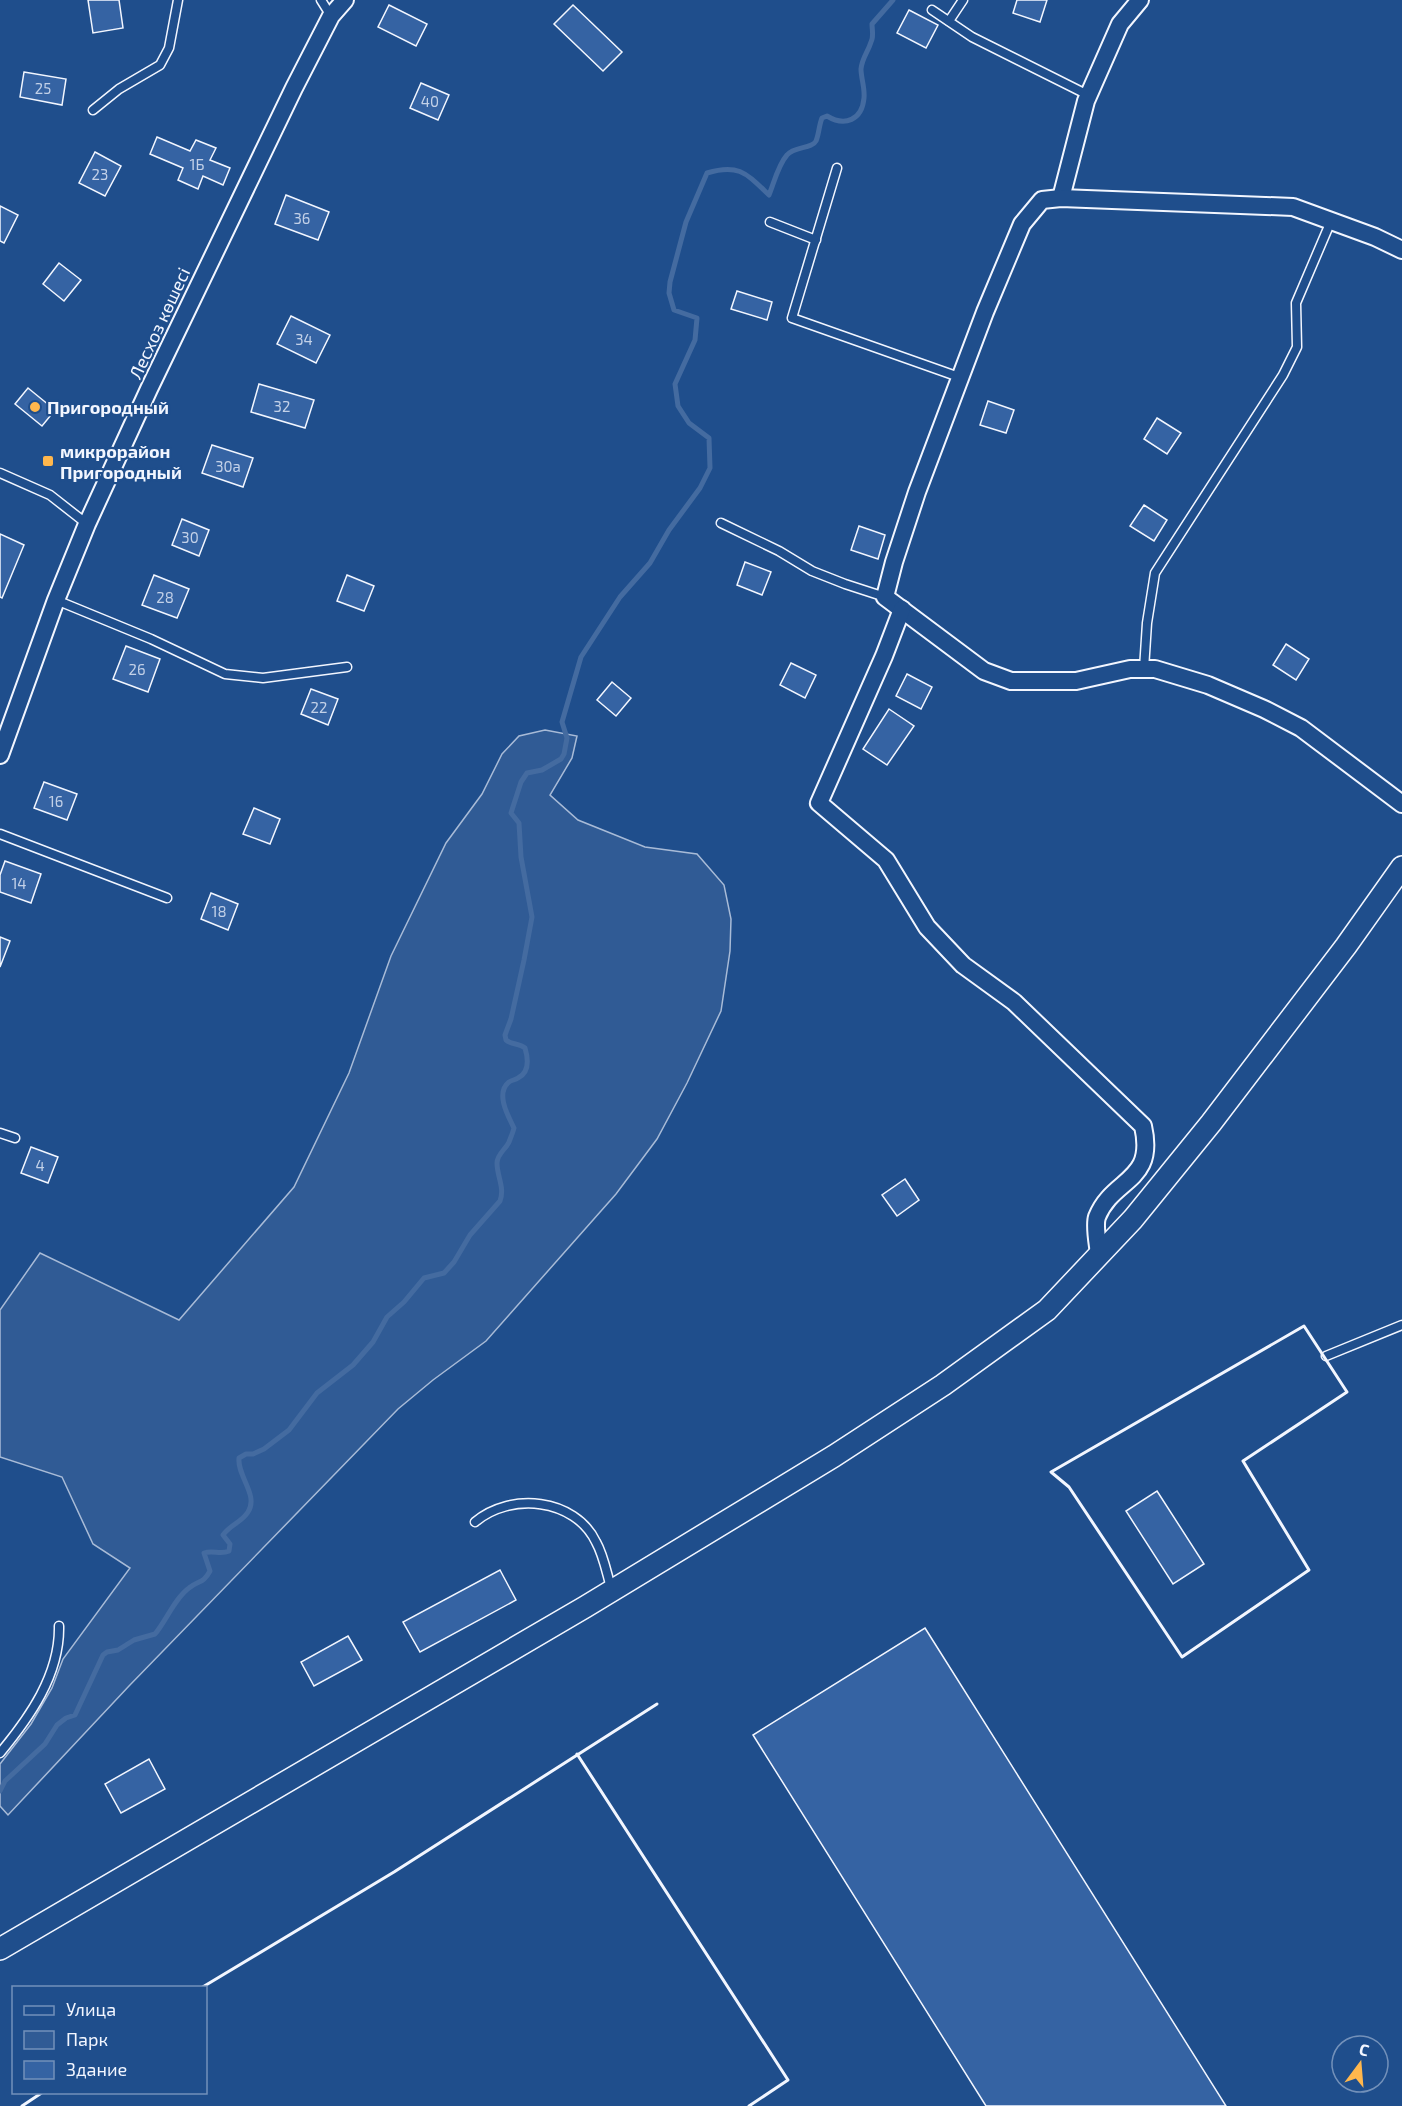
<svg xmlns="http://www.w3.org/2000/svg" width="1402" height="2106" font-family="'Exo 2',sans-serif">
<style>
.green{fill:#305b95;stroke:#a8bbd7;stroke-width:1.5}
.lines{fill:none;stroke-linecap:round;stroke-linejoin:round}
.stream{stroke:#446ba0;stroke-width:5}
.building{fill:#3563a3;stroke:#f2f6ff;stroke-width:1.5}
.service-casing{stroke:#f2f6ff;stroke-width:11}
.minor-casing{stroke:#f2f6ff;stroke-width:20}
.tertiary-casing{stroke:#f2f6ff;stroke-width:24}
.service{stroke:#1f4e8c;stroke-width:8}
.minor{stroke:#1f4e8c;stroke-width:16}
.tertiary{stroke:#1f4e8c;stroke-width:21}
.wall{stroke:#f2f6ff;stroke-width:3}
.poi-dot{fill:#ffb74d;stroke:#1f4e8c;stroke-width:2}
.labels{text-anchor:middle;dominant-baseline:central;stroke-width:4.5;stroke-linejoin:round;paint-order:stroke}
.number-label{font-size:15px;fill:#c3d1e8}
.street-label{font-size:18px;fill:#f2f6ff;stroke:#1f4e8c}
.poi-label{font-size:18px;font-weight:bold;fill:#f2f6ff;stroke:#1f4e8c;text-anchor:start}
</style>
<rect width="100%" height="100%" fill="#1f4e8c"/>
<polygon class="green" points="545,730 577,736 572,758 550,795 578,820 645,847 697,854 724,885 731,919 730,951 721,1011 687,1083 657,1139 616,1194 486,1341 433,1380 398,1409 129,1686 8,1815 0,1806 0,1764 31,1724 52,1688 63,1659 130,1568 93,1544 62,1477 0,1457 0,1310 40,1253 179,1320 294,1187 349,1073 391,956 446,843 482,794 502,754 519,736"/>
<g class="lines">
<path class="stream" d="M0,1791l5,-10 40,-37 12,-19 9,-7 9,-3 28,-60 4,-3 11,-2 16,-10 21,-6c11,-13 20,-36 34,-46 10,-8 14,-4 21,-17l-6,-18c9,-3 17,2 25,-2l1,-7 -7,-9c7,-10 19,-13 25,-23 11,-17 -11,-36 -9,-54l7,-4h7l11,-5 25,-19 28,-37 36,-28 20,-23 14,-25 17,-15 20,-24 20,-5 10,-11 16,-27 30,-34c5,-14 -3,-24 -3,-38 0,-9 9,-14 12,-21 2,-5 4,-10 5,-14 -6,-12 -19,-35 -5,-46 3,-2 6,-2 9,-4 12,-6 10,-20 7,-30 -6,-5 -13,-3 -19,-8l-1,-5 6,-16 13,-59 8,-43 -11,-60 -2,-34 -8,-10 10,-31 6,-9 15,-3 19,-11 3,-5 3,-16 -5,-16 19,-65 39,-60 30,-34 19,-33 31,-42 10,-20 -1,-30 -20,-15 -11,-17 -3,-22 20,-44 2,-22 -23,-8 -5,-17 1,-11 16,-60 21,-49c32,-10 40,1 62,22 5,-12 9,-30 18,-40 7,-9 25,-6 29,-14 3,-7 3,-16 6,-23l5,-2c18,11 35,4 37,-18 1,-10 -3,-20 -3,-29 1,-11 7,-17 10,-27 3,-5 1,-12 1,-18l21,-24"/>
</g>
<g class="building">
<polygon points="88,0 119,0 123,28 93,33"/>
<polygon points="1017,0 1047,0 1040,22 1013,13"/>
<polygon points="389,5 427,24 416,46 378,27"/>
<polygon points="573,5 622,52 603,71 554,24"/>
<polygon points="909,10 938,25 926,48 897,33"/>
<polygon points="24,72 66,79 62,105 20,97"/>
<polygon points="421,83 449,95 438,120 410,108"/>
<polygon points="157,137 190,151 196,140 216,148 210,160 230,168 223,185 203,176 198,189 178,180 183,168 150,154"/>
<polygon points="95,152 121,166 105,196 79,183"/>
<polygon points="286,195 329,212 318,240 275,224"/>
<polygon points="0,206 18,215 4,243 0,241"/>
<polygon points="59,263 81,280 64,301 43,284"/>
<polygon points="737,291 772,302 767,320 731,309"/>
<polygon points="291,316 330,335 316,363 277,344"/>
<polygon points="259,384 314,400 305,428 251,412"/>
<polygon points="28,388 55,410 42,426 15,404"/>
<polygon points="988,401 1014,410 1006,433 980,425"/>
<polygon points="1157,418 1181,433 1167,454 1144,439"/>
<polygon points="212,445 253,458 243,487 202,473"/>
<polygon points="1144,505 1167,520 1154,541 1130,526"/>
<polygon points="182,519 209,530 199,556 172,545"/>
<polygon points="859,526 885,535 878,559 851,550"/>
<polygon points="0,534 24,545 2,598 0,597"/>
<polygon points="745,562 771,572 762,595 737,585"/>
<polygon points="154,575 189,589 177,618 142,605"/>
<polygon points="347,575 374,586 364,611 337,601"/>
<polygon points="1286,644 1309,659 1296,680 1273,665"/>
<polygon points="126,646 160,659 148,692 113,679"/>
<polygon points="791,663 816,675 805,698 780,685"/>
<polygon points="907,674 932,687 921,709 896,696"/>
<polygon points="612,682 631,698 616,716 597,700"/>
<polygon points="311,689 338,699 328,725 301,714"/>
<polygon points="889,709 914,726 887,765 863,749"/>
<polygon points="44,782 77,794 67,820 34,808"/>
<polygon points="254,808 280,819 270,844 243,834"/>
<polygon points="5,861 41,874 31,903 0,892 0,875"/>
<polygon points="211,893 238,904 228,930 201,919"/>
<polygon points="0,937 10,941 0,967"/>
<polygon points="31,1147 58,1157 48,1183 21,1173"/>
<polygon points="905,1179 919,1200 897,1216 882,1195"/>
<polygon points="1157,1491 1204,1564 1173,1584 1126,1511"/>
<polygon points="500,1570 516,1600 420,1652 403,1622"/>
<polygon points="925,1628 1226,2106 986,2106 753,1735"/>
<polygon points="348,1636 362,1660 314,1686 301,1662"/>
<polygon points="149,1759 165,1789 121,1813 105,1784"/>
</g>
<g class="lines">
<defs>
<g id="service">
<polyline points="321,0 331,16"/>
<polyline points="932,10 972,37 1088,95"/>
<polyline points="949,21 963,0"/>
<polyline points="93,110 119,89 160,65 169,48 178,0"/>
<polyline points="837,168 792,318 959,377"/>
<polyline points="770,222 816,240"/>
<polyline points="0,473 50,495 87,524"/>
<polyline points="721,523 779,551 812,571 845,584 885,597"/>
<polyline points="56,600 151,639 225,674 263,678 347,667"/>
<polyline points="1144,669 1147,623 1155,573 1283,375 1297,347 1296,303 1331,221"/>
<polyline points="0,834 167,898"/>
<polyline points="0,1133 15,1138"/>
<polyline points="1326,1356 1402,1325"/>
<path d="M475,1522c35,-30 100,-24 121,20 8,14 11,33 16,49"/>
<path d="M0,1753c29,-35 60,-78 59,-127"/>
</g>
<g id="minor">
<polyline points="1061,198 1086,101 1120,24 1140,0"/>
<polyline points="1402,250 1375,237 1293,207 1061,198 1042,200 1022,224 985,312 917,492 894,562 885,597 984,671 1011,681 1076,681 1130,669 1155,669 1208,685 1264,709 1301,728 1402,804"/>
<path d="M902,609l-18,47 -65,147 67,57 41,67 36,38 51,37 129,124c13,57 -30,51 -46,91 -3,9 1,27 2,37"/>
<polyline points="0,755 56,600 87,524 149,389 294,88 331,16 345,0"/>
</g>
<polyline id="tertiary" points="0,1949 585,1607 834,1456 943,1385 1047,1310 1133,1219 1211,1123 1346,946 1402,867"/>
</defs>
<use href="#service" class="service-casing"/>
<use href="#minor" class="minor-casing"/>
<use href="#tertiary" class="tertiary-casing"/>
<use href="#service" class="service"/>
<use href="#minor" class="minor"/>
<use href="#tertiary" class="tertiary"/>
<g class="wall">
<polygon points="1304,1326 1347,1392 1243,1461 1309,1570 1182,1657 1069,1487 1051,1472"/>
<polyline points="577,1754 788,2080 749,2106"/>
<polyline points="201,1988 394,1872 657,1704"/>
<polyline points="22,2106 43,2092"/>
</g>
</g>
<g class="poi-dot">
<circle cx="35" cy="407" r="6"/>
<rect x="42" y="455" width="12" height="12" rx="3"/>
</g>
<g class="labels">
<g class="number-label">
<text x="43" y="88">25</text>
<text x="430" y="101">40</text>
<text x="197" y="164">1Б</text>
<text x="100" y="174">23</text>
<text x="302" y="218">36</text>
<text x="304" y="339">34</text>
<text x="282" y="406">32</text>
<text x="228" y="466">30а</text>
<text x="190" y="537">30</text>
<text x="165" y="597">28</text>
<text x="137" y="669">26</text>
<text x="319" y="707">22</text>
<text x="56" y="801">16</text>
<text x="19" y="883">14</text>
<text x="219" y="911">18</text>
<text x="40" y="1165">4</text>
</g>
<g class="street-label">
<text transform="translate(159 323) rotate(-65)">Лесхоз көшесі</text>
</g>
<g class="poi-label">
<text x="47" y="407">Пригородный</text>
<text x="60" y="451">микрорайон<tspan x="60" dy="21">Пригородный</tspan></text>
</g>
</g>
<rect x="12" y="1986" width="195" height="108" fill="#1f4e8c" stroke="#7391ba" stroke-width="1.5"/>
<rect x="24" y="2006" width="30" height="9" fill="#1f4e8c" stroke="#7391ba" stroke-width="1.5"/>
<text x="66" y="2016" font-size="18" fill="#f2f6ff">Улица</text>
<rect x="24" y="2031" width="30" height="18" fill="#305b95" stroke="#7391ba" stroke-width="1.5"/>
<text x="66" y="2046" font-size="18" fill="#f2f6ff">Парк</text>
<rect x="24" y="2061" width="30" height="18" fill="#3563a3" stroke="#7391ba" stroke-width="1.5"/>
<text x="66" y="2076" font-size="18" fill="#f2f6ff">Здание</text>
<g transform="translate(1360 2064) rotate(16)"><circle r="28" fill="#1f4e8c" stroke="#7391ba" stroke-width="1.5"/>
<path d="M0-4.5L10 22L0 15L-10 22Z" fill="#ffb74d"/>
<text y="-9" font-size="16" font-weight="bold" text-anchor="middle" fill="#f2f6ff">С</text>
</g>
</svg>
